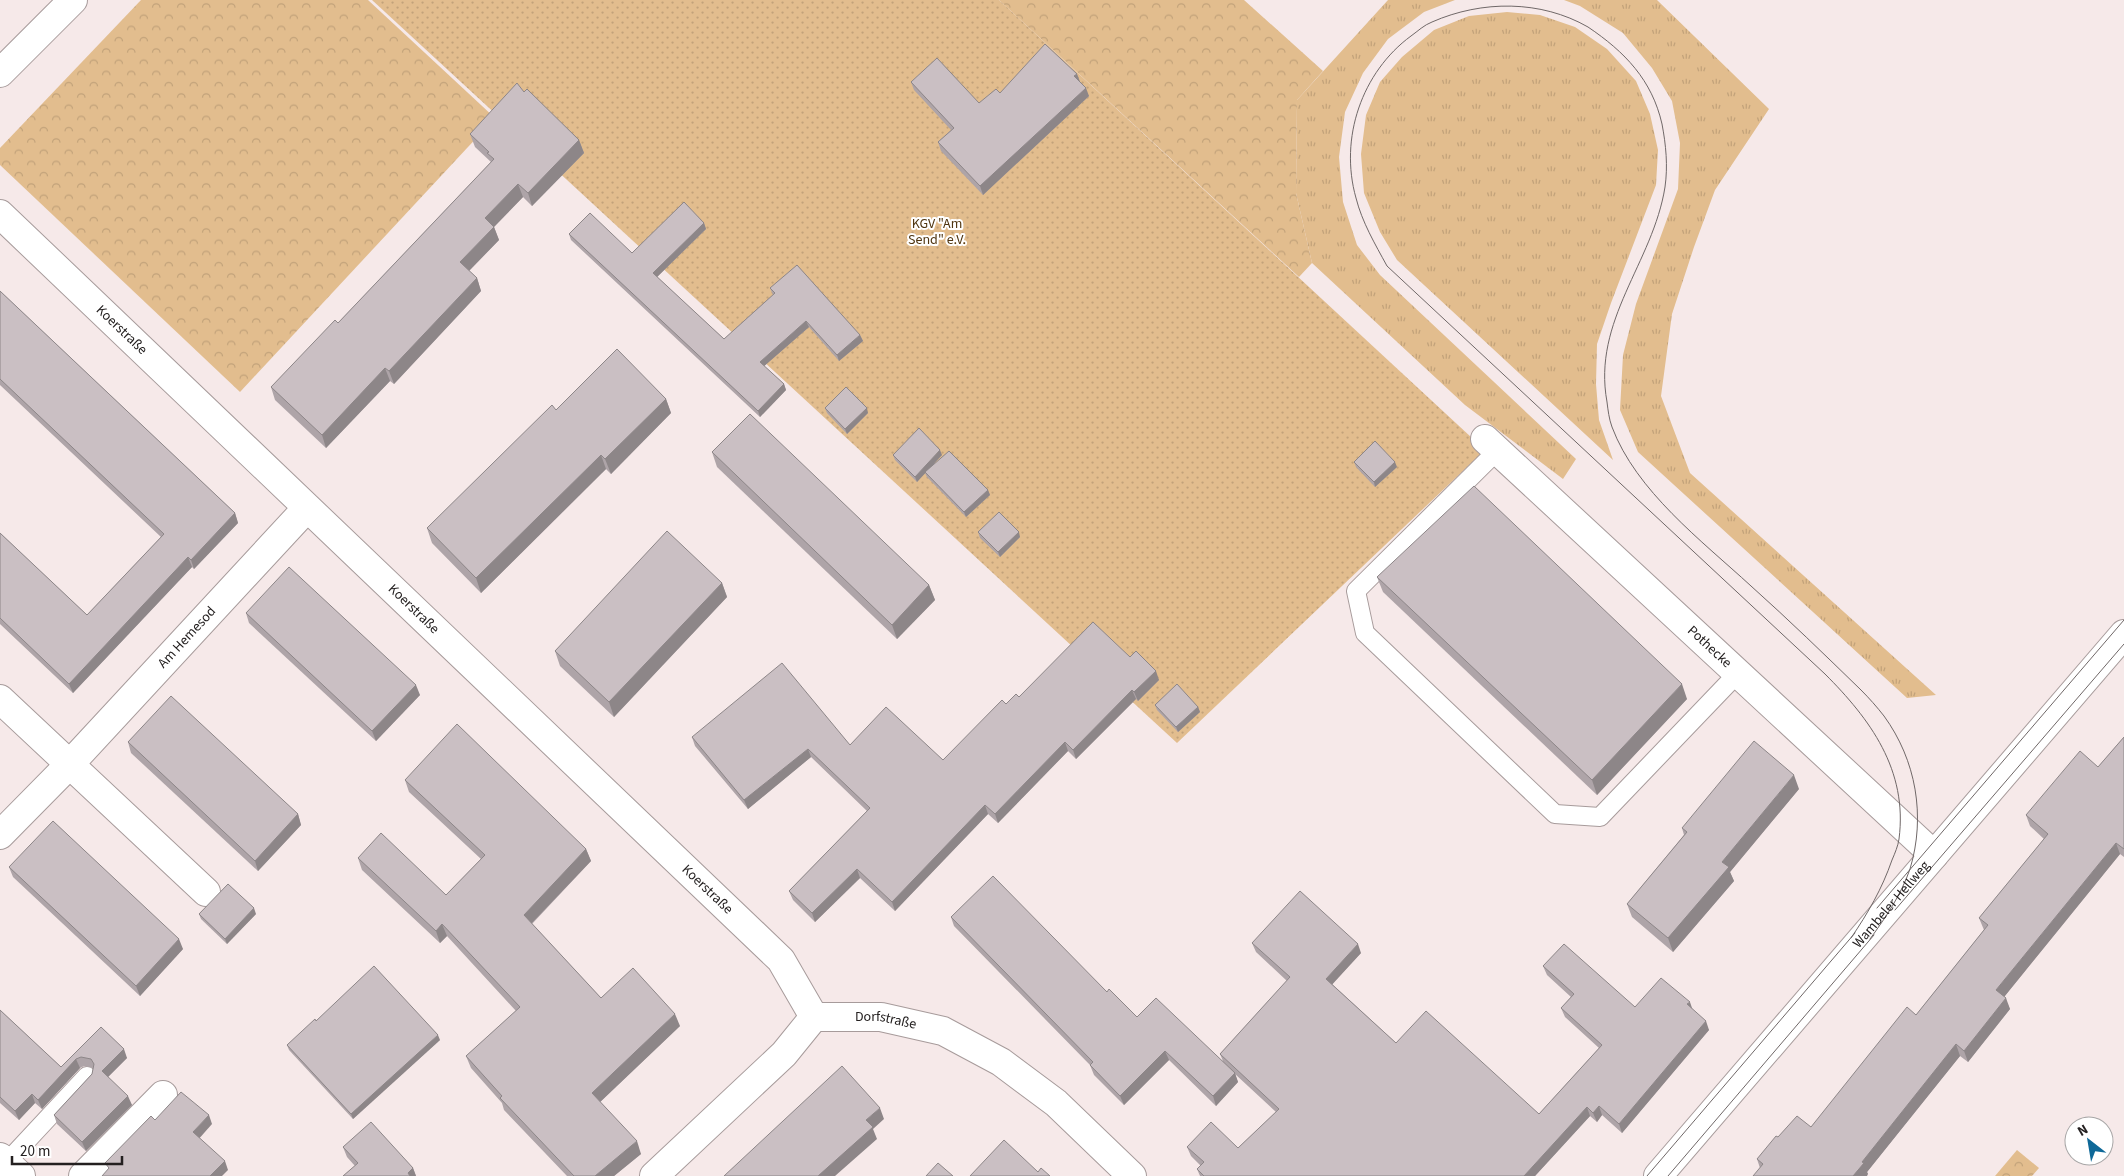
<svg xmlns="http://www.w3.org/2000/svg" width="2124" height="1176" font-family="'Source Sans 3',sans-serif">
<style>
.grass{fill:url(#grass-tufts)}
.park{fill:url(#park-crowns)}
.garden{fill:url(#garden-dots)}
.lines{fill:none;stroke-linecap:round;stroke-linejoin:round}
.lane-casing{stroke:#a79b9b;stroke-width:20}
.street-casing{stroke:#a79b9b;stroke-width:30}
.secondary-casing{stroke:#a79b9b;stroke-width:30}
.lane{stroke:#fff;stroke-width:18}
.street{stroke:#fff;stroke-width:28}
.secondary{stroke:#fff;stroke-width:28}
.tram{stroke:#706868;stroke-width:1}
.wall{fill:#aea4a8}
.shaded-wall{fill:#8d8688}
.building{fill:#cabfc3;stroke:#8d8688}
.labels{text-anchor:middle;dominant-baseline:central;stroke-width:4;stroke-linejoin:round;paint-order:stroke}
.park-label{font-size:14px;fill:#4f3510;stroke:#fff}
.street-label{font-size:14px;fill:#242020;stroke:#fff}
</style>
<defs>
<pattern id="grass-tufts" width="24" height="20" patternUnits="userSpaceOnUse" patternTransform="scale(1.25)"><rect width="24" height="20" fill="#e2bd8e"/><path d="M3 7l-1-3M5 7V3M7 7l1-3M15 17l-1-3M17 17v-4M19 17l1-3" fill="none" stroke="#c2a27a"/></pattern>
<pattern id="park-crowns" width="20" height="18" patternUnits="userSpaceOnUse" patternTransform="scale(1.25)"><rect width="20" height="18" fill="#e2bd8e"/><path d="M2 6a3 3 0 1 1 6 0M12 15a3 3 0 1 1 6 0" fill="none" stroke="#c2a27a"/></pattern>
<pattern id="garden-dots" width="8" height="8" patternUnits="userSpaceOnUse" patternTransform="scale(1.25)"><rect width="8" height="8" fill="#e2bd8e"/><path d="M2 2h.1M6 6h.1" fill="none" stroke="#c2a27a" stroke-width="1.8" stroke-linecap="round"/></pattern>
</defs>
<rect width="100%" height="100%" fill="#f6e9e9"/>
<g class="grass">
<polygon points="1388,0 1455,0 1424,12 1388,39 1363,73 1345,112 1339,157 1343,202 1357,245 1380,275 1576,459 1563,479 1465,405 1312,263 1296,193 1297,100"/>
<polygon points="1564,0 1657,0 1769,109 1715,190 1694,247 1672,314 1661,396 1690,473 1936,695 1907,698 1638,452 1620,410 1623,355 1636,304 1678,189 1680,143 1672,101 1652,68 1623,33 1580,6"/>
<polygon points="1507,12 1540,15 1575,27 1607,49 1636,81 1650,114 1658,150 1656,185 1611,303 1597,344 1596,384 1599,420 1613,460 1397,260 1380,232 1364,193 1361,154 1366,115 1380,82 1402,57 1434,30 1469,16"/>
</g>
<g class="park">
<polygon points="141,0 368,0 495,118 240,392 0,165 0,148"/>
<polygon points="999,0 1244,0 1323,71 1297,100 1296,193 1312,263 1299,277"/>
<polygon points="2017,1150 2039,1168 2032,1176 1995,1176"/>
</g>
<polygon class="garden" points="372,0 999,0 1485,450 1177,743"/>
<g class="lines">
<defs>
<g id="lane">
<polyline points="1498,450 1356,591 1365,633 1555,814 1600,817 1738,673"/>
<polyline points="6,1163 87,1076"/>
</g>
<g id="street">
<polyline points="0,73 73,0"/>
<path id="s1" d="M0,214l781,746 33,57"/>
<path id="s2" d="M1485,439l449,416"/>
<polyline points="0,699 206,892"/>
<path id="s3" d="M0,835l69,-70 237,-256"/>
<path id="s4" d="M814,1017h67l62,14 58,31 55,41 76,73"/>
<polyline points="0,1157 21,1176"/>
<polyline points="83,1176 163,1095"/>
<polyline points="654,1176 784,1054 814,1017"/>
</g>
<g id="secondary">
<path id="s5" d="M1658,1176l466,-542"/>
</g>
</defs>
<use href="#lane" class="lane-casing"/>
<use href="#street" class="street-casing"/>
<use href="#secondary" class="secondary-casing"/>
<use href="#lane" class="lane"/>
<use href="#street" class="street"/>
<use href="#secondary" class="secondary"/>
<g class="tram">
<polyline points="1877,908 2124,620"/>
<polyline points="1895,910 2124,644"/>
<path d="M1851,938c17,-25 31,-49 41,-78 3,-7 6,-14 7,-21 9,-69 -29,-120 -74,-165l-438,-408c-12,-22 -25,-44 -31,-68 -17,-60 6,-126 55,-162 7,-5 13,-11 21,-14 50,-22 109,-22 156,5 37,25 64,53 74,97 4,21 6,42 3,63 -12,76 -73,133 -58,215 1,8 2,17 5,25 24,64 90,114 139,159 38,34 74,69 110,104 8,8 16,17 23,26 32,44 42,100 26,153 -9,26 -24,48 -40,70"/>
<polyline points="1647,1176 1855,933"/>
<polyline points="1668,1176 1874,935"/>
</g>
</g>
<g class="wall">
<polygon points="1077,74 1080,82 1089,96 983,195 941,151 938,142 951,130 914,90 911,82 979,103 1000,93"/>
<polygon points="524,92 579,140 584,153 532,206 523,197 494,227 499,240 469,271 477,278 481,291 394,384 390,381 326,448 275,400 271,387 338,323 491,162 475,147 470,134"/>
<polygon points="704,223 706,229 657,277 724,339 773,295 770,288 860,335 863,341 839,361 809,327 764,366 784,384 786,390 760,417 571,240 569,234 632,253"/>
<polygon points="0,291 235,513 238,523 194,569 192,567 73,693 0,624 0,533 87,615 161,537 0,385"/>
<polygon points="666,399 671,413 611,474 606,469 481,593 432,543 427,528 556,410"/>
<polygon points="825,408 868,413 847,434 827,413"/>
<polygon points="712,452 929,585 935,600 897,639 717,467"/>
<polygon points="893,455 942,455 934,463 988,490 990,495 966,517 927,477 925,473 917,482 895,460"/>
<polygon points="1354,462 1397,467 1375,487 1356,467"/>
<polygon points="978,532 1020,537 1000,557 980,538"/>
<polygon points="1377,577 1687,699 1597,795 1383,592"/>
<polygon points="722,583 727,597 614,717 560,666 555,651"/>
<polygon points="246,613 420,695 376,741 249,623"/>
<polygon points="1130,657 1159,680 1138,701 1136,699 1076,759 1068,751 998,823 988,814 895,911 860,878 815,922 793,900 789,891 867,811 811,757 748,809 695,746 692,737 850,745 943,760 1006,704 1019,697"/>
<polygon points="1155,705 1198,707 1200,712 1178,732 1157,710"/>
<polygon points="2124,737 2124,857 2120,854 2004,997 2010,1009 1968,1062 1960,1056 1867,1172 1868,1174 1760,1168 1757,1159 1778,1137 1811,1127 1916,1015 1984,930 1979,918 2044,839 2030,826 2026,815 2098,767"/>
<polygon points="128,742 298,814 301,825 258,871 131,753"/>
<polygon points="405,780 586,849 591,861 532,924 601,998 680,1026 600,1102 641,1154 614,1176 567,1176 504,1110 502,1103 471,1068 466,1056 516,1011 447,936 440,943 362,870 358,858 446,895 481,859 409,792"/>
<polygon points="1799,789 1730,872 1734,881 1673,952 1632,917 1627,904 1684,835 1682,828"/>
<polygon points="9,867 183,949 140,996 13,877"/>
<polygon points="199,914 256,914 227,944 201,919"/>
<polygon points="951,917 1107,992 1137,1017 1223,1061 1220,1054 1287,981 1256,952 1252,943 1361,953 1332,984 1396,1043 1539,1114 1599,1048 1565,1017 1561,1008 1571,997 1547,975 1543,966 1635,1007 1692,1009 1709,1030 1622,1133 1602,1115 1597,1122 1590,1116 1535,1176 1200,1176 1197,1169 1201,1166 1191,1156 1187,1147 1238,1148 1276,1112 1235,1074 1238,1082 1216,1106 1169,1060 1124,1105 1094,1075 1090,1065 954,926"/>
<polygon points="0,1010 61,1067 101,1027 127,1058 108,1077 132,1105 86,1151 57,1124 54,1115 92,1074 93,1068 84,1066 80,1068 42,1109 35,1103 19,1120 0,1103"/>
<polygon points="316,1021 440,1040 353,1119 289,1050 287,1045"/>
<polygon points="343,1147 413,1168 416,1176 343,1176 355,1166 347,1157"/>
</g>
<g class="shaded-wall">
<polygon points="1077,74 1080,82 1074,76"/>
<polygon points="1086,88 1089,96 983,195 980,186"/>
<polygon points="579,140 584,153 532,206 528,193"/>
<polygon points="518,184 523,197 490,231 485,218"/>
<polygon points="704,223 706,229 655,279 653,273"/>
<polygon points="494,227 499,240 465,275 460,262"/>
<polygon points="477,278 481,291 394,384 389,371"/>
<polygon points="806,321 809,327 762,368 760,362"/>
<polygon points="860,335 863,341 839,361 837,355"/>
<polygon points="385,368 390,381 326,448 322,435"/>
<polygon points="784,384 786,390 760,417 758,411"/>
<polygon points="666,399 671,413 611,474 605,459"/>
<polygon points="867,408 868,413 847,434 845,429"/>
<polygon points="940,450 942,455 917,482 915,477"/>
<polygon points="601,455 606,469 481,593 476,578"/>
<polygon points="1395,462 1397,467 1375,487 1374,482"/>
<polygon points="988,490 990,495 966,517 964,512"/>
<polygon points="235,513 238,523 194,569 191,560"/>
<polygon points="1019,532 1020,537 1000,557 998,552"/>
<polygon points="188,557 192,567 73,693 69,684"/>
<polygon points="722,583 727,597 614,717 609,702"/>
<polygon points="929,585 935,600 897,639 892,625"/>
<polygon points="1156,671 1159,680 1138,701 1134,692"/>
<polygon points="1682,684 1687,699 1597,795 1592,780"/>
<polygon points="416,685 420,695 376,741 372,731"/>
<polygon points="1132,690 1136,699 1076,759 1073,750"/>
<polygon points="1198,707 1200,712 1178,732 1176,727"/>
<polygon points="1065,742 1068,751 998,823 995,814"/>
<polygon points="808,749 811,757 748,809 744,800"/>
<polygon points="1794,775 1799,789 1730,872 1734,881 1673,952 1668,938 1722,862"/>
<polygon points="985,805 988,814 895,911 892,902"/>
<polygon points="298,814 301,825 258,871 255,861"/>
<polygon points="2116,843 2120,854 2000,1002 1996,990"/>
<polygon points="586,849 591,861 528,927 524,915"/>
<polygon points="857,869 860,878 815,922 812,913"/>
<polygon points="254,908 256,914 227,944 225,939"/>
<polygon points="442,924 447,936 440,943 436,931"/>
<polygon points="179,939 183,949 140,996 136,986"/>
<polygon points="1358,944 1361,953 1329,988 1326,979"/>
<polygon points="2006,998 2010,1009 1968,1062 1964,1051"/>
<polygon points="1690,1002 1693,1011 1687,1004"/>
<polygon points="675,1014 680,1026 597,1105 592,1093"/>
<polygon points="1706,1021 1709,1030 1622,1133 1619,1124"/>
<polygon points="438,1035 440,1040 353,1119 351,1114"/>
<polygon points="1956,1044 1960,1056 1867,1172 1868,1174 1867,1176 1853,1176 1862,1162"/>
<polygon points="124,1049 127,1058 105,1080 102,1071"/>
<polygon points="1165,1051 1169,1060 1124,1105 1120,1096"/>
<polygon points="76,1059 80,1068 42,1109 38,1100"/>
<polygon points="1235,1073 1238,1082 1216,1106 1213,1096"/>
<polygon points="32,1094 35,1103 19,1120 15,1111"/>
<polygon points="128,1096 132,1105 86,1151 82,1142"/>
<polygon points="1599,1106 1602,1115 1597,1122 1593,1113"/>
<polygon points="1587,1107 1590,1116 1535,1176 1524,1176"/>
<polygon points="880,1108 884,1119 873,1129 877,1139 835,1176 818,1176 866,1120"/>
<polygon points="209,1115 212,1124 197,1141 193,1132"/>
<polygon points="637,1141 641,1154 614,1176 595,1176"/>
<polygon points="225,1161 228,1170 222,1176 210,1176"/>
<polygon points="413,1168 416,1176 408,1176 408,1173"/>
</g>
<g class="building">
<polygon points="1045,44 1077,74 1074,76 1086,88 980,186 938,142 954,128 911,82 937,58 979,103 996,89 1000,93"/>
<polygon points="517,83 524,92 527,89 579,140 528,193 518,184 485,218 494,227 460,262 477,278 389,371 385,368 322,435 271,387 335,320 338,323 494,159 487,153 489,152 470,134"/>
<polygon points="684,202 704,223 653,273 724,339 775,293 770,288 797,265 860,335 837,355 806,321 760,362 784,384 758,411 569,234 590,213 632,253"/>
<polygon points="0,291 235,513 191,560 188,557 69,684 0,618 0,533 87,615 164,534 0,379"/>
<polygon points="617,349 666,399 605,459 601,455 476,578 427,528 552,405 556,410"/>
<polygon points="846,387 867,408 845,429 825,408"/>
<polygon points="750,414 929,585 892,625 712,452"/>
<polygon points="919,428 940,450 915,477 893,455"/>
<polygon points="1375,441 1395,462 1374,482 1354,462"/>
<polygon points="949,451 988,490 964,512 925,472"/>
<polygon points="1474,486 1682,684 1592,780 1377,577"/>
<polygon points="999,512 1019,532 998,552 978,532"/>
<polygon points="667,531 722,583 609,702 555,651"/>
<polygon points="289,567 416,685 372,731 246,613"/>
<polygon points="1093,622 1130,657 1136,651 1156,671 1134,692 1132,690 1073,750 1065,742 995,814 985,805 892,902 857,869 812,913 789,891 870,808 808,749 744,800 692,737 782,663 850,745 886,707 943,760 1002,700 1006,704 1016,694 1019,697"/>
<polygon points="1177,684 1198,707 1176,727 1155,705"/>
<polygon points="171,696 298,814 255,861 128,742"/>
<polygon points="457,724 586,849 524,915 601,998 633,968 675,1014 592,1093 637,1141 595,1176 574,1176 500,1098 502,1096 466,1056 520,1007 442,924 436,931 358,858 381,833 446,895 485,855 405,780"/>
<polygon points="2124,737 2124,849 2116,843 1996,990 2006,998 1964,1051 1956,1044 1862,1162 1864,1163 1853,1176 1753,1176 1763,1164 1757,1159 1776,1136 1778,1137 1797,1116 1811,1127 1907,1007 1916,1015 1988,925 1979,918 2048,834 2026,815 2080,751 2098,767"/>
<polygon points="1754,741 1794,775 1722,862 1729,867 1668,938 1627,904 1687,832 1682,828"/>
<polygon points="53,821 179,939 136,986 9,867"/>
<polygon points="993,876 1107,992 1109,989 1137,1017 1156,998 1235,1073 1213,1096 1165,1051 1120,1096 1090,1065 1093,1062 951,917"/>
<polygon points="228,884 254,908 225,939 199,914"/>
<polygon points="1300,891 1358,944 1326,979 1396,1043 1426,1011 1539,1114 1602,1045 1561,1008 1574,994 1543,966 1564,944 1635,1007 1661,978 1690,1002 1687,1004 1706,1021 1619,1124 1599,1106 1593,1113 1587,1107 1524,1176 1204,1176 1197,1169 1204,1162 1187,1147 1211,1122 1238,1148 1279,1109 1220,1054 1290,977 1252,943"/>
<polygon points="374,966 438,1035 351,1114 287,1045 315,1019 316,1021"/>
<polygon points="0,1010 61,1067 101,1027 124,1049 102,1071 128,1096 82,1142 54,1115 92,1074 94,1064 91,1059 81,1057 76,1059 38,1100 32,1094 15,1111 0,1097"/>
<polygon points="842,1066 880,1108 866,1120 873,1127 818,1176 724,1176"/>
<polygon points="181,1092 209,1115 193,1132 225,1161 210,1176 102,1176 109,1168 105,1163 151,1116 155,1120"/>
<polygon points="371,1122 413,1168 408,1173 410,1176 343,1176 358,1163 343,1147"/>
<polygon points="1004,1140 1038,1172 1041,1168 1050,1176 970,1176"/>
<polygon points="938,1163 953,1176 926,1176"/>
</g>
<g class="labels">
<g class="park-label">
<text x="937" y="224">KGV "Am<tspan x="937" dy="16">Send" e.V.</tspan></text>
</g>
<g class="street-label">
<text stroke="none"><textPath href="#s1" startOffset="168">Koerstraße</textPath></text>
<text stroke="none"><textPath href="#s1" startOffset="572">Koerstraße</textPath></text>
<text stroke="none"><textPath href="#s3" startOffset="272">Am Hemesod</textPath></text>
<text stroke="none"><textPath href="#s2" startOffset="306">Pothecke</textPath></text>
<text stroke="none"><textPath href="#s1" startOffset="978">Koerstraße</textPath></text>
<text stroke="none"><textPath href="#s5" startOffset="358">Wambeler Hellweg</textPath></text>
<text stroke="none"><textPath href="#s4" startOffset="72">Dorfstraße</textPath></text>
</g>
</g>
<g transform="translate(2089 1141) rotate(329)"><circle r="24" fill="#ffffff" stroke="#a7a6a6"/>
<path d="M0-4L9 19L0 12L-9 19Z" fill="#0e6898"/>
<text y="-8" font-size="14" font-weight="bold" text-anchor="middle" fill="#242020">N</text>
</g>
<path d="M12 1156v8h110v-8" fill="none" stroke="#242020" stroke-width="2.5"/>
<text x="20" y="1156" font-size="15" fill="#242020" stroke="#ffffff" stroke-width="4" paint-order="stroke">20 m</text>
</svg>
